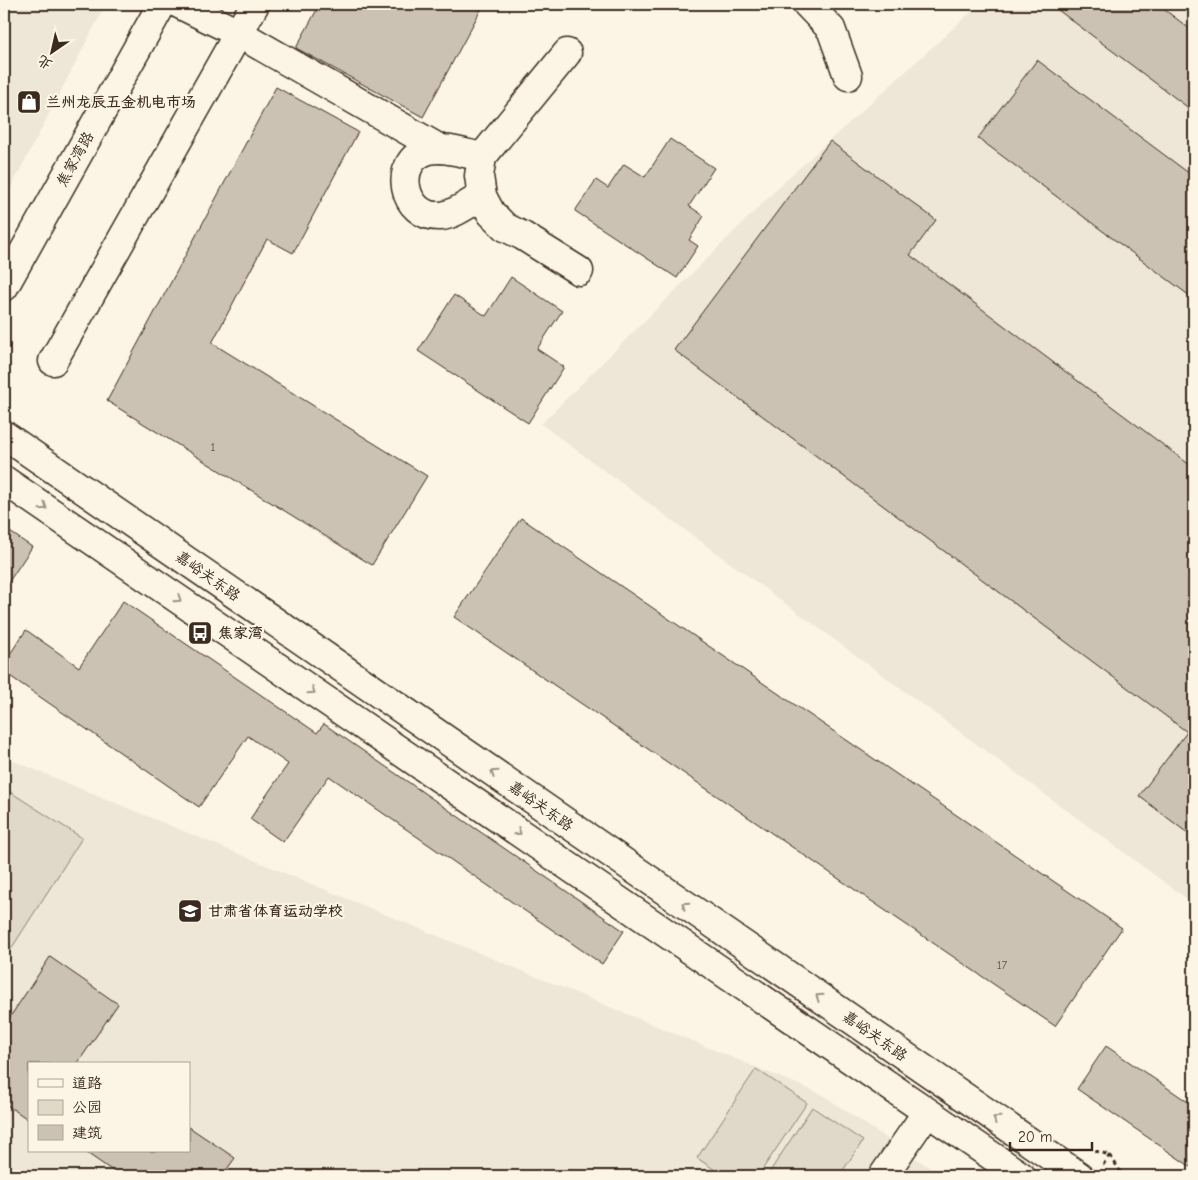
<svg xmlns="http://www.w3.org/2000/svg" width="1198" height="1180" font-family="'Comic Neue','LXGW WenKai TC',sans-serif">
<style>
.built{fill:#eee6d6;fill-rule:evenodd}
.green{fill:#e0d8c8;stroke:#8e8173}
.building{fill:#ccc2b3;stroke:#3b2a1e}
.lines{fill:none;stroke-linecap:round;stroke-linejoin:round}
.minor-casing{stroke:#3b2a1e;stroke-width:31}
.major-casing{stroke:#3b2a1e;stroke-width:31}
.path{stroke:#3b2a1e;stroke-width:3;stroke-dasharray:4 4;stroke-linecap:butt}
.minor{stroke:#fcf5e5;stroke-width:28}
.major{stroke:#fcf5e5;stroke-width:28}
.oneway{stroke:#9c9082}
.labels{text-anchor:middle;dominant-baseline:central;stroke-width:4.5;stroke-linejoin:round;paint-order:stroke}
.number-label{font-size:12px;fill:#5f5043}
.poi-label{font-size:15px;font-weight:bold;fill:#3b2a1e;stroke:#fcf5e5;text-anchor:start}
.street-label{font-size:15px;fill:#3b2a1e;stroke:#fcf5e5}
</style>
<rect width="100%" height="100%" fill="#fcf5e5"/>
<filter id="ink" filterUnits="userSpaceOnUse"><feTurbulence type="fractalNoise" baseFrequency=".02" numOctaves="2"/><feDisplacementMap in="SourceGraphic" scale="10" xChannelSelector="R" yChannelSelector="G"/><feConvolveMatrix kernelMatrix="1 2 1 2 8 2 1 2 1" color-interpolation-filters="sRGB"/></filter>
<g filter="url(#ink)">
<g class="built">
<polygon points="4,4 106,4 4,201"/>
<polygon points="980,4 1194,4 1194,904 541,424 787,179"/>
<path d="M4,757l817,337 121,82h-938zM29,1064h160v87h-160z"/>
</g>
<g class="green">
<polygon points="4,788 82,838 4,960"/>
<polygon points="756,1069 807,1103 758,1176 724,1176 697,1158"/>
<polygon points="812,1107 863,1141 839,1176 767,1176"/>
</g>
<g class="building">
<polygon points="320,4 484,4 423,117 296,48"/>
<polygon points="1050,4 1157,4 1194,32 1194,112"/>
<polygon points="1037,60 1194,177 1194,299 978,138"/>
<polygon points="276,87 358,132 293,253 267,239 212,343 427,476 372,565 107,401"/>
<polygon points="670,139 714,168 689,206 704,216 689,240 698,246 677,278 575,211 596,180 608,188 624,164 645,177"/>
<polygon points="830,141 936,220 910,255 1194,468 1194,838 1139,796 1187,732 674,350"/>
<polygon points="511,277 562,311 537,349 564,367 528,423 418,351 454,295 486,316"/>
<polygon points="521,518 1122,928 1055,1026 454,617"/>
<polygon points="4,528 32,547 4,589"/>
<polygon points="123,601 317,733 324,724 624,931 602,964 329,776 283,842 250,819 288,764 248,736 199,807 4,672 4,663 26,630 79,667"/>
<polygon points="50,957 118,1004 77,1064 29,1064 29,1120 4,1103 4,1026"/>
<polygon points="1106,1046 1194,1106 1194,1169 1077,1089"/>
<polygon points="189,1127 235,1158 222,1176 120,1176 84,1151 189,1151"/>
</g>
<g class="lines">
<defs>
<g id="minor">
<polyline points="179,4 238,33 440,149"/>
<polyline points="807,4 831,29 848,76"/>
<polyline points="567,53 482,157 479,176 482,196 491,213 505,227 523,236 579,271"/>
<path d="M482,196c-11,6 -28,19 -41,20 -39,3 -50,-56 -12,-66 16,-4 37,4 53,7"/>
<polyline points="4,287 162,4"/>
<polyline points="53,361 255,4"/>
<polyline points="883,1176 927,1112"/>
</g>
<g id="major">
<polyline points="4,435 1079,1176"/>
<polyline points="4,480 1021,1176"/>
</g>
</defs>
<use href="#minor" class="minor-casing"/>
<use href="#major" class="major-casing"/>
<g class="path">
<polyline points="1095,1151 1110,1155 1123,1176"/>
<polyline points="1103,1165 1110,1155"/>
</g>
<use href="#minor" class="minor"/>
<use href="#major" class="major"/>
</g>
<defs><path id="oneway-chevron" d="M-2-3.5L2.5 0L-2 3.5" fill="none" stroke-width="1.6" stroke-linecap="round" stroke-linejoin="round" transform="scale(1.25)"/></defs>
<g class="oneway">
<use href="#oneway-chevron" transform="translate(44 507) rotate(34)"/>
<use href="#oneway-chevron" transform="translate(178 599) rotate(34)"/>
<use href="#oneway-chevron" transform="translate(312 691) rotate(34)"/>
<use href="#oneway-chevron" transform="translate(494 773) rotate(-145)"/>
<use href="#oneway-chevron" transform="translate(518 832) rotate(34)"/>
<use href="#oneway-chevron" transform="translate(685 905) rotate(-145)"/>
<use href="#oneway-chevron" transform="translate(819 997) rotate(-145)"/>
<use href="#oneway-chevron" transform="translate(996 1119) rotate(-145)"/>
</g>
</g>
<defs>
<symbol id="shop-square" viewBox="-11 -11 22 22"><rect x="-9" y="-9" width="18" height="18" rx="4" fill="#3b2a1e" stroke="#fcf5e5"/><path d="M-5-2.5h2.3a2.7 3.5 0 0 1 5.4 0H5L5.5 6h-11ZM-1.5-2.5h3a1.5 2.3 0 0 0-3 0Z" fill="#fff"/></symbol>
<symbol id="bus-square" viewBox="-11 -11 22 22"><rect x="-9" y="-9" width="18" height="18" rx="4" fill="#3b2a1e" stroke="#fcf5e5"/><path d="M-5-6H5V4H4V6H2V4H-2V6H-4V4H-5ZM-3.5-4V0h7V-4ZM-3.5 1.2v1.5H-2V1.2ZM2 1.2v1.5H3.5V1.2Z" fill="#fff"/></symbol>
<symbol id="university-square" viewBox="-11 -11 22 22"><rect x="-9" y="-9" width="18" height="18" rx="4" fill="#3b2a1e" stroke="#fcf5e5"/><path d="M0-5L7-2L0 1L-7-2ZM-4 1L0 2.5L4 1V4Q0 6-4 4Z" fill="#fff"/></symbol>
</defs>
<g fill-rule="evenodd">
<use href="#shop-square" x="15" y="88" width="28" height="28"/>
<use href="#bus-square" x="186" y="619" width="28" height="28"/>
<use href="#university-square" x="176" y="897" width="28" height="28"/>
</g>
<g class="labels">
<g class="number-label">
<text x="213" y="447">1</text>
<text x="1002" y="965">17</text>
</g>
<g class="poi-label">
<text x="46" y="102">兰州龙辰五金机电市场</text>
<text x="218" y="633">焦家湾</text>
<text x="208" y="911">甘肃省体育运动学校</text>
</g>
<g class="street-label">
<text transform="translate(75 159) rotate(-61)">焦家湾路</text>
<text transform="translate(208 576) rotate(35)">嘉峪关东路</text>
<text transform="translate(541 806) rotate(35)">嘉峪关东路</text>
<text transform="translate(875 1036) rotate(35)">嘉峪关东路</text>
</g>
</g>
<rect width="1198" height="1180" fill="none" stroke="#fcf5e5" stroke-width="20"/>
<rect x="10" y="10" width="1178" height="1160" fill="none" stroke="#3b2a1e" stroke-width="2" filter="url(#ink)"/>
<rect x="28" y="1062" width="162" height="90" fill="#fcf5e5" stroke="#afa495"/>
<rect x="38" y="1079" width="25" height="8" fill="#fcf5e5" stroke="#afa495"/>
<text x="72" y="1088" font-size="15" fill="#3b2a1e">道路</text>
<rect x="38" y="1100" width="25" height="15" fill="#e0d8c8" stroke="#afa495"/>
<text x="72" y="1112" font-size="15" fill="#3b2a1e">公园</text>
<rect x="38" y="1125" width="25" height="15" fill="#ccc2b3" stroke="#afa495"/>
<text x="72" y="1138" font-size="15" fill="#3b2a1e">建筑</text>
<g transform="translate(52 52) rotate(214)" stroke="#fcf5e5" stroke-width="4" paint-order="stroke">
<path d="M0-4L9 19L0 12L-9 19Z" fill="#3b2a1e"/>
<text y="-8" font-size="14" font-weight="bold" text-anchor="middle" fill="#3b2a1e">北</text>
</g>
<path d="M1010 1142v8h82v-8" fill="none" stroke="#3b2a1e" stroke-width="2.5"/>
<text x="1018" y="1142" font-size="15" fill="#3b2a1e" stroke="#fcf5e5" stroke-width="4" paint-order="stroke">20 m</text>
</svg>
